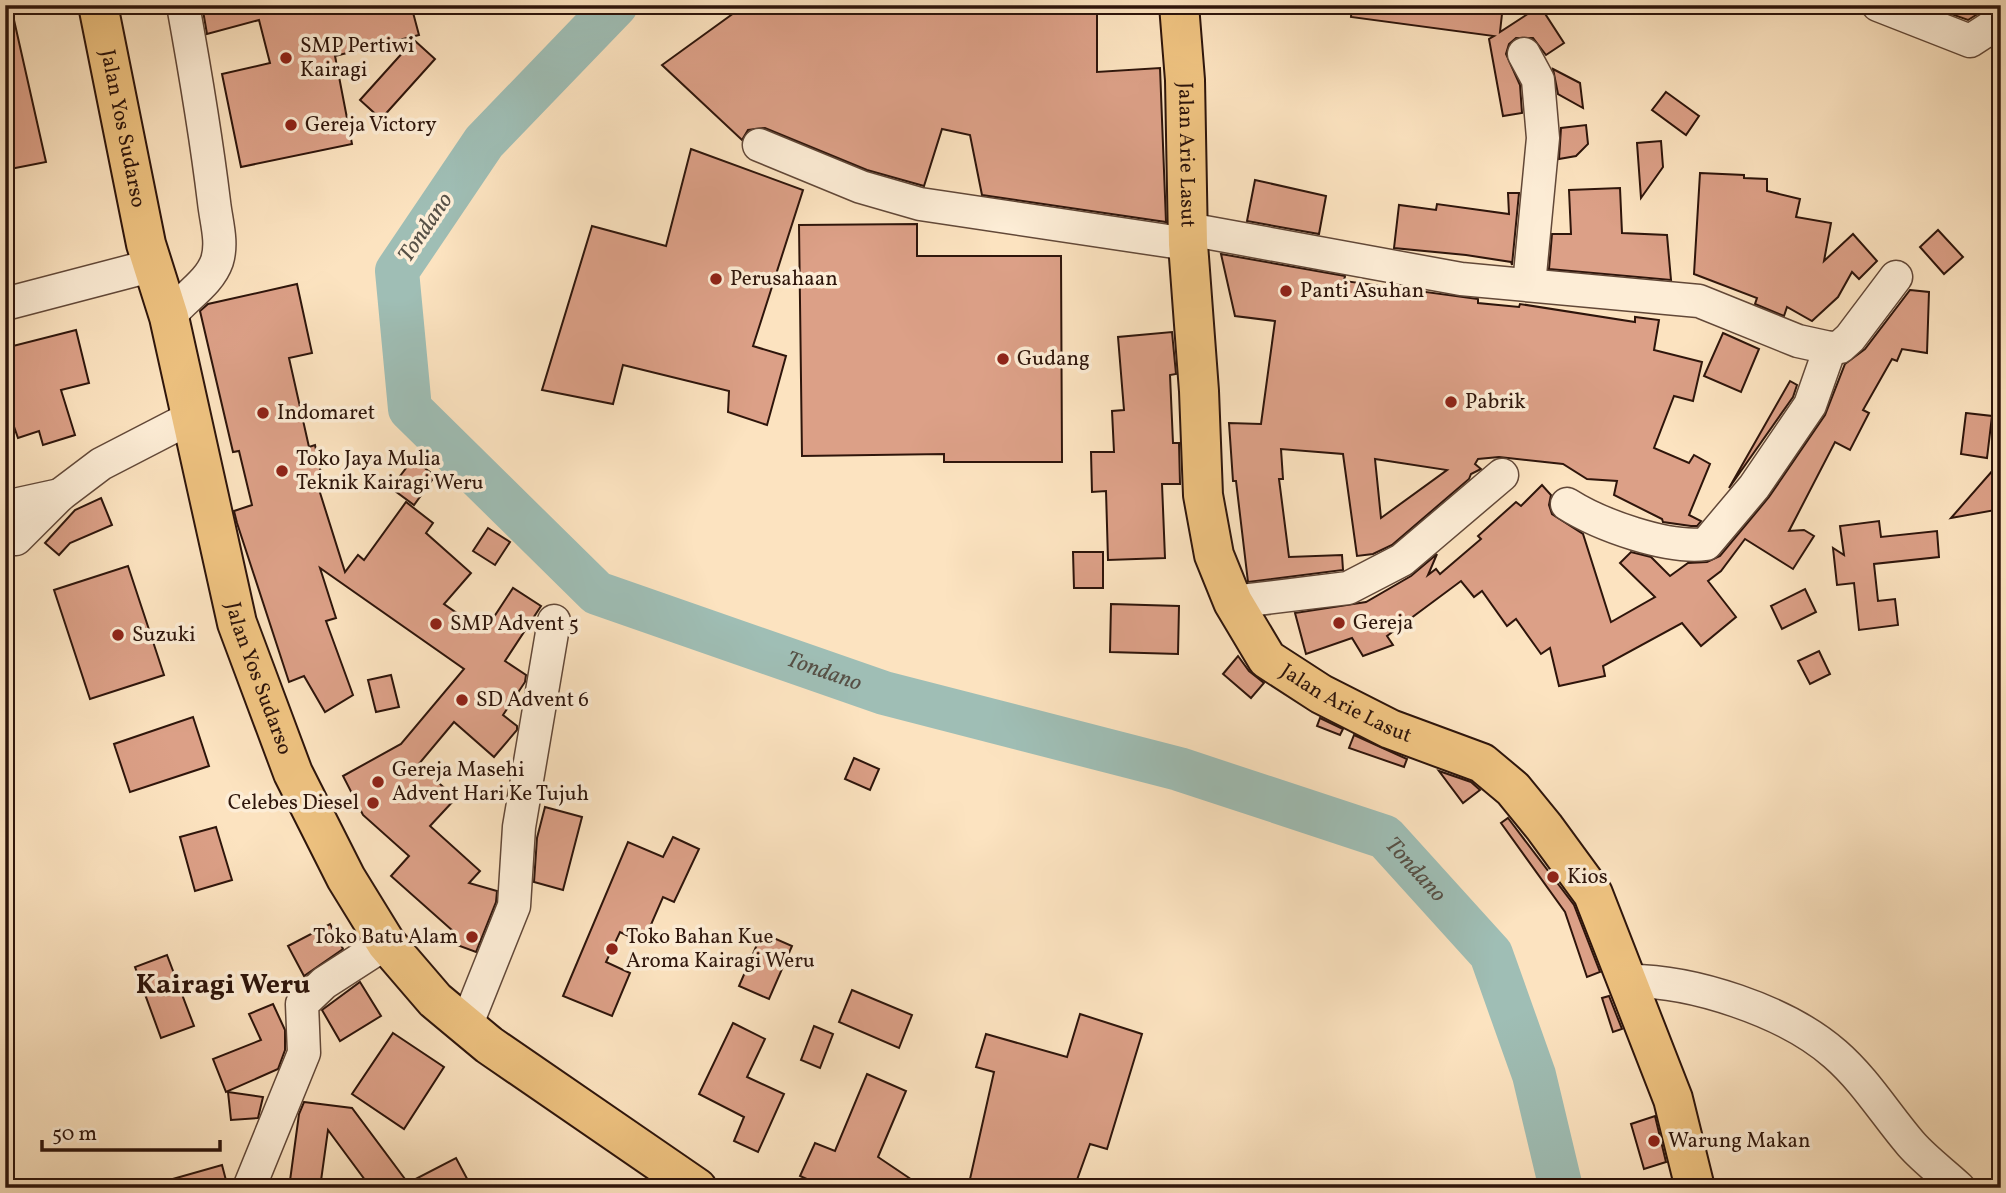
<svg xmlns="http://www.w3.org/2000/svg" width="2006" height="1193" font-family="Vollkorn,serif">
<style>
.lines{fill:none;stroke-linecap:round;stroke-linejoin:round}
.river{stroke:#9fbeb5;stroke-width:44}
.building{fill:#dca087;stroke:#2e150b;stroke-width:2;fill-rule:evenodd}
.minor-casing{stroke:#624838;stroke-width:35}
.major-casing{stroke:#2e150b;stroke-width:42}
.highway-casing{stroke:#2e150b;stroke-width:42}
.minor{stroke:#fdedd6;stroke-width:32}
.major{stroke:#eec280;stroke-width:38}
.highway{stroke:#eec280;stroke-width:38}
.poi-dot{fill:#8f2418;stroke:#fdedd6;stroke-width:2.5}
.labels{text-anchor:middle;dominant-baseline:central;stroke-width:7;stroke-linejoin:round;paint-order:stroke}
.poi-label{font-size:21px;fill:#2e150b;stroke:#fdedd6;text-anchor:start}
.street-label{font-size:21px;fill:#2e150b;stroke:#fdedd6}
.water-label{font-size:23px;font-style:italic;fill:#565046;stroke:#fdedd6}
.district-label{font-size:28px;font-weight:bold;fill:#2e150b;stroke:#fdedd6}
</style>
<rect width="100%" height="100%" fill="#fce3c0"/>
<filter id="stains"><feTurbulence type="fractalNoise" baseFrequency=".00286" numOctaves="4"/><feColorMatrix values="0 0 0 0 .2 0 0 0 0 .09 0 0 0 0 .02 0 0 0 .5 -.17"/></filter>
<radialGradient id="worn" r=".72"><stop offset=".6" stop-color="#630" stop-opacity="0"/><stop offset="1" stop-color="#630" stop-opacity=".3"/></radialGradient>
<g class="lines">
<path class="river" id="s1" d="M616,5l-132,137 -87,129 13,138 187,184 287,100 295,76 206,68 106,117 43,121 27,113"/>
</g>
<g class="building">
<polygon points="202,5 411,5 419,35 335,56 352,144 241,167 222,74 270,63 259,20 207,34"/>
<polygon points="745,5 1097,5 1097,72 1160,68 1166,222 982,195 970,135 942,129 924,186 867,170 765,128 748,130 742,140 662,65"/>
<polygon points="1352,5 1503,5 1500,32 1540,6 1564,43 1546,55 1533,38 1516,38 1509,44 1506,54 1520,85 1522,113 1503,116 1489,39 1494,36 1351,17"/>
<polygon points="1942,5 1992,5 1968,20 1951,14"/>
<polygon points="14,20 46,162 5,170 5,21"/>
<polygon points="414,40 435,59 381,119 360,100"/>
<polygon points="1553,69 1580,83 1583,108 1558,94"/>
<polygon points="1666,92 1699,116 1686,135 1652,110"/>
<polygon points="1586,125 1588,144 1576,156 1559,159 1561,128"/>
<polygon points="1661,141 1663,167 1641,198 1637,143"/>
<polygon points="691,149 803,190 753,346 786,356 767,425 728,412 729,391 623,365 613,404 542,390 592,226 666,246"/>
<polygon points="1700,173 1744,175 1744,178 1767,179 1767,191 1800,199 1796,217 1831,223 1824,261 1853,234 1877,261 1859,279 1852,272 1838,297 1812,321 1787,307 1784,316 1755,304 1757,298 1694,274"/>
<polygon points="1255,180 1326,196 1319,234 1247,221"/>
<polygon points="1620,188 1622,233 1667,235 1671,280 1549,269 1552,234 1571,234 1569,190"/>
<polygon points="1508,193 1519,193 1512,265 1511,262 1466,255 1394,248 1399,205 1436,210 1437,204 1509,214"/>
<polygon points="917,224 917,256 1061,256 1062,462 944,462 944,454 802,456 799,225"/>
<polygon points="1938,230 1963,257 1944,274 1920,247"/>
<path d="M1221,254l124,22 -1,5 134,18v4l41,4 1,-3 115,18v-5l24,3 -5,30 48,12 -9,39 -19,-5 -20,52 35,15 5,-8 16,9 -21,51 12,6 -4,5h-6l-28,-4 -1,-3 -48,-24 3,-14 -30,-2 -24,-15 -64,-7 -21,2 -3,5 6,5 -10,5 -2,5 -77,66 -19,9 -16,2 -14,-102 -62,-5 2,30h-4l10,78 53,-2 1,15 -95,12 -12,-101h-3l-4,-58 32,1 14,-103 -40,-5zM1375,459l72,11 -66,48z"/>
<polygon points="297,284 312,353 289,358 309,447 315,445 322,478 316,480 345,572 358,555 364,560 406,502 433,523 426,533 471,573 444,604 484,632 513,588 541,606 505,661 526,675 525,682 503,715 517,726 517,730 494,757 454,722 418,765 456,798 430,826 480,871 469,883 497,891 496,902 476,952 449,942 453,931 391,876 409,856 363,815 343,776 401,744 464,669 320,568 336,618 326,621 353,695 325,712 304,676 289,682 237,523 234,511 252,505 239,451 233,452 200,311 208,304"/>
<polygon points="1910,290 1929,292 1927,353 1902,349 1897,361 1892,359 1863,410 1869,413 1850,450 1835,442 1789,531 1804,530 1814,536 1793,569 1745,539 1721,571 1708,581 1736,617 1701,646 1682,623 1603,666 1605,676 1559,686 1550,648 1541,654 1516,619 1507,626 1482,591 1474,597 1461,581 1387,636 1393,645 1363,656 1352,638 1306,654 1295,613 1366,602 1411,576 1437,554 1428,575 1436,569 1440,574 1481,539 1478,536 1516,502 1521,506 1542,485 1551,495 1549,505 1552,514 1583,534 1611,622 1655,597 1620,563 1631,552 1651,557 1670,576 1688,563 1707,562 1720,556 1769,497 1825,415 1845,364 1865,349"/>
<polygon points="76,330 89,383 61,390 75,435 43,445 39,431 18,438 5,401 5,348"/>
<polygon points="1172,332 1176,374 1170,375 1173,443 1179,443 1180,484 1162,484 1165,558 1108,560 1106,491 1092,492 1091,452 1114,452 1112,411 1124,410 1118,337"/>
<polygon points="1723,333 1759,349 1741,392 1704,376"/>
<polygon points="1790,381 1797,385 1793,397 1729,488"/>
<polygon points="1966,413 1992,416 1987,458 1961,454"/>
<polygon points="413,459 435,476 414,505 391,488"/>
<polygon points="2001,461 2001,509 1951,518"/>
<polygon points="101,498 112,525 70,543 59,555 45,543 75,510"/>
<polygon points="1879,521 1881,537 1937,531 1939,557 1874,564 1878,601 1895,599 1898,625 1859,630 1854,583 1837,585 1833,548 1844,555 1840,526"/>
<polygon points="488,528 510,542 495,565 473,551"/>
<polygon points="1073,552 1103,552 1103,588 1074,588"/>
<polygon points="128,566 164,675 90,699 54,590"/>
<polygon points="1805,589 1816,612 1782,629 1771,606"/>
<polygon points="1111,604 1179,606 1178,654 1110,652"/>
<polygon points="1819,651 1830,674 1810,684 1798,661"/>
<polygon points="1238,656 1249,671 1264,683 1251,698 1223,674"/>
<polygon points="391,675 399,707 376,712 368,680"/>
<polygon points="193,717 209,766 130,792 114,744"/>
<polygon points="1320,718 1343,729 1340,735 1317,726"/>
<polygon points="1354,735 1407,759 1404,767 1349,748"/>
<polygon points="854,758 879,769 870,790 845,779"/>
<polygon points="1439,771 1471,782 1480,790 1463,803"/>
<polygon points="545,807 582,817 563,890 534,882 537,838"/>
<polygon points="1508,818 1574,905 1600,972 1587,977 1565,912 1501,823"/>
<polygon points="216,827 232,880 195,891 180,837"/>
<polygon points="673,837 699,849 674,902 663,897 643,943 620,932 606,962 630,973 612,1016 563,996 628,842 663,857"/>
<polygon points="330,924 343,949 304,976 288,946"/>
<polygon points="762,933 792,946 769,999 739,986"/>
<polygon points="167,955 194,1026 161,1038 135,967"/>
<polygon points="360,982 381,1016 340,1041 322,1010"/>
<polygon points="852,990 912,1015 899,1048 839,1022"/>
<polygon points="1609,996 1622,1029 1613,1032 1602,998"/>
<polygon points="273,1004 285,1030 285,1050 278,1069 226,1092 213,1059 261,1040 249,1014"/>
<polygon points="1080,1014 1142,1034 1107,1149 1090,1144 1074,1188 968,1188 994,1072 976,1067 986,1034 1067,1057"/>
<polygon points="733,1023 765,1039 747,1077 784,1094 758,1152 734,1141 744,1117 699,1094"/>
<polygon points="814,1026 833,1034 820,1068 801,1060"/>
<polygon points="393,1033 444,1067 404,1129 352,1094"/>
<polygon points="867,1074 906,1091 878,1157 924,1188 827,1188 800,1176 815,1143 835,1151"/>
<polygon points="228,1092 263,1097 258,1118 231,1120"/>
<polygon points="304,1102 352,1108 408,1183 456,1158 472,1188 371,1188 328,1130 320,1188 289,1188 299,1114"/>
<polygon points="1655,1116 1666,1162 1644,1169 1631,1124"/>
<polygon points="222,1165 228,1188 162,1188 162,1182"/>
</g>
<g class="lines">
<defs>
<g id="minor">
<polyline points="1878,5 1970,41 2001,21"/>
<polyline points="1524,54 1538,80 1543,138 1529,285"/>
<polyline points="759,145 861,187 920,204 1188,244"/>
<polyline points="1188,229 1461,279 1699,301 1798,341 1830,348 1840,347 1850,338 1896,277"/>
<polyline points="5,304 154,265"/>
<path d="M169,317c14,-19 40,-33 48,-56 6,-19 -1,-40 -3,-59 -8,-66 -19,-131 -31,-197"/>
<path d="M1567,504c33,21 100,45 139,40l48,-57 56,-82 20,-57"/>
<polyline points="5,507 60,495"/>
<polyline points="5,538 16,539 60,495 101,464 190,418"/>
<polyline points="1233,602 1348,588 1402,560 1502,475"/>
<path d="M1627,981c65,-1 159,30 208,73 30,26 51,61 76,90 14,16 32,29 48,44"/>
<polyline points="466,1026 514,906 519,827 554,621"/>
<polyline points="249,1188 304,1053 302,1004 324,983 386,943"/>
</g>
<g id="major">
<path id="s2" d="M1179,5l6,75 3,164 11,147 4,104 11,60 19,47 34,57 54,35 69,35 92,34 31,26 31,38 49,67 80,205 22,89"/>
</g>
<g id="highway">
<path id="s3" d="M98,5l48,239 23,73 68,306 56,150 53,105 40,65 49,57 54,45 208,143"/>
</g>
</defs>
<use href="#minor" class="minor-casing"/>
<use href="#major" class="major-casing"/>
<use href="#highway" class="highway-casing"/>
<use href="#minor" class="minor"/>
<use href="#major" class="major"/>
<use href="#highway" class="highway"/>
</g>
<g class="poi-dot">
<circle cx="286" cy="58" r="7"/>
<circle cx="291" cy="125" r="7"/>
<circle cx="716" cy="279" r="7"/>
<circle cx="1286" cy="291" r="7"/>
<circle cx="1003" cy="359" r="7"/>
<circle cx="1451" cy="402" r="7"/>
<circle cx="263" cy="413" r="7"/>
<circle cx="282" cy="471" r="7"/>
<circle cx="1339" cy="623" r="7"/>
<circle cx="436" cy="624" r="7"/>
<circle cx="118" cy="635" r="7"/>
<circle cx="462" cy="700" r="7"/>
<circle cx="378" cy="782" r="7"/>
<circle cx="373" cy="803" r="7"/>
<circle cx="1553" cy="877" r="7"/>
<circle cx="472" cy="937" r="7"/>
<circle cx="612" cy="949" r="7"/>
<circle cx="1654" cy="1141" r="7"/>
</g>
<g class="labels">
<g class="poi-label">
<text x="300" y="46">SMP Pertiwi<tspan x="300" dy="24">Kairagi</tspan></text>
<text x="305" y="125">Gereja Victory</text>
<text x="730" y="279">Perusahaan</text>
<text x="1300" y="291">Panti Asuhan</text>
<text x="1017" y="359">Gudang</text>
<text x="1465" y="402">Pabrik</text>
<text x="277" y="413">Indomaret</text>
<text x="296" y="459">Toko Jaya Mulia<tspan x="296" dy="24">Teknik Kairagi Weru</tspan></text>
<text x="1353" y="623">Gereja</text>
<text x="450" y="624">SMP Advent 5</text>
<text x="132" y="635">Suzuki</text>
<text x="476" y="700">SD Advent 6</text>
<text x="392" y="770">Gereja Masehi<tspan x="392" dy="24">Advent Hari Ke Tujuh</tspan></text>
<text x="359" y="803" text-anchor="end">Celebes Diesel</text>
<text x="1567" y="877">Kios</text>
<text x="458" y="937" text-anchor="end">Toko Batu Alam</text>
<text x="626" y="937">Toko Bahan Kue<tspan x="626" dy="24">Aroma Kairagi Weru</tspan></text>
<text x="1668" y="1141">Warung Makan</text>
</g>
<g class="street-label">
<text stroke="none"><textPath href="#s3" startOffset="126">Jalan Yos Sudarso</textPath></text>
<text stroke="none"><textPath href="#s2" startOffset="150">Jalan Arie Lasut</textPath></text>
<text stroke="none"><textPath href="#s3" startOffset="693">Jalan Yos Sudarso</textPath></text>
<text stroke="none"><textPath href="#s2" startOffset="760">Jalan Arie Lasut</textPath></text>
</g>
<g class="water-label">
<text transform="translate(426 228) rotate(-56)">Tondano</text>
<text stroke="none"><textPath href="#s1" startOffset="987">Tondano</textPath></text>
<text stroke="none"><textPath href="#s1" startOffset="1617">Tondano</textPath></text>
</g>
<g class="district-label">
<text x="223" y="985">Kairagi Weru</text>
</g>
</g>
<rect width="2006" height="1193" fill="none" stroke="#fce3c0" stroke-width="28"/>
<rect x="7" y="7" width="1992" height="1179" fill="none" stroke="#2e150b" stroke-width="3.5"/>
<rect x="14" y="14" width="1978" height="1165" fill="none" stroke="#2e150b" stroke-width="2"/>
<path d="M42 1140v10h178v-10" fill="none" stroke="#2e150b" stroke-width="3.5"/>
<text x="52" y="1140" font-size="21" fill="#2e150b" stroke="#fdedd6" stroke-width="5" paint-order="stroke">50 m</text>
<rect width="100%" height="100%" filter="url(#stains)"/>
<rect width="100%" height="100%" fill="url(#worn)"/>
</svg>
